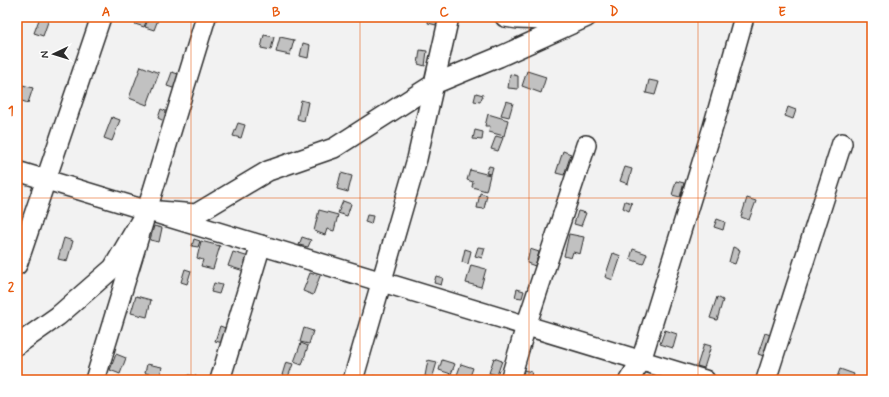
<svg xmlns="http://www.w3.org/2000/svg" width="889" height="397" font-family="Mynerve,sans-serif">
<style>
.building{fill:#c1c1c1;stroke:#2b2b2b}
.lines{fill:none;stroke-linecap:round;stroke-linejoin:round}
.minor-casing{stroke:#2b2b2b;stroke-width:22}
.minor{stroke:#fff;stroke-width:19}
.grid{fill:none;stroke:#e8590c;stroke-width:1;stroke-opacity:0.55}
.neatline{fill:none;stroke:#e8590c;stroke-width:1.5}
.grid-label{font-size:13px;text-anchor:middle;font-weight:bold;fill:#e8590c}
</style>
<rect width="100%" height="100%" fill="#f2f2f2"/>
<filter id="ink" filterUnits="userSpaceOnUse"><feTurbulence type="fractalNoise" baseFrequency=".025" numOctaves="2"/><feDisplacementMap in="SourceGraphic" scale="8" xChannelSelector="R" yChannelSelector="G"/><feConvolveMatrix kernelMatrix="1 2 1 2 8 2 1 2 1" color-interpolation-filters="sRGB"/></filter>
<g filter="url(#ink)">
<g class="building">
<polygon points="40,17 49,19 43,36 34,33"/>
<polygon points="138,17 148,17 144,27 135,24"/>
<polygon points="149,17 159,17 154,30 145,27"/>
<polygon points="429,17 438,17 436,25 428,23"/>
<polygon points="264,35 274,37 271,50 261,48"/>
<polygon points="280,37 294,40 290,55 276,52"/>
<polygon points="303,43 310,45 308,58 300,56"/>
<polygon points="420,50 427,51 425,66 418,64"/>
<polygon points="141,66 159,73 147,105 129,98"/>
<polygon points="527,71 546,77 541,93 522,86"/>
<polygon points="172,72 181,75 176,89 167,86"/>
<polygon points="510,74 518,76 518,89 508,88"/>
<polygon points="649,80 659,82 655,95 646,93"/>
<polygon points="23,85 33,88 28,103 19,100"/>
<polygon points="476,93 483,95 480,102 474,101"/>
<polygon points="301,100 308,102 304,121 297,119"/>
<polygon points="506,101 513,103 509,117 501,115"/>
<polygon points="788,107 796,110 793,119 785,116"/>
<polygon points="161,109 168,112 164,121 158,118"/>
<polygon points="488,114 508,120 504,136 489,132 490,126 485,126"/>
<polygon points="112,117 120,120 112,141 104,138"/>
<polygon points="238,123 245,125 241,138 233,136"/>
<polygon points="475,130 483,132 482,140 473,139"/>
<polygon points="496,136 503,138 498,151 491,149"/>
<polygon points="563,151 571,154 564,175 556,173"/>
<polygon points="489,166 493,167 491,174 486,173"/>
<polygon points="625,167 632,169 628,184 620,181"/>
<polygon points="470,170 490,175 486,191 472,187 473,182 467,180"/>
<polygon points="341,173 352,176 348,192 337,189"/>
<polygon points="676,181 684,183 680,197 672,195"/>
<polygon points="480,193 487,195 484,209 477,208"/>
<polygon points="747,198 756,201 749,220 741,217"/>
<polygon points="343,201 351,204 347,216 338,213"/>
<polygon points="625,201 632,203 629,211 623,208"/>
<polygon points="319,210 338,215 334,231 327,229 325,235 314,231"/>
<polygon points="578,211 586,213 581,226 574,224"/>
<polygon points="367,215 373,216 371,224 365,222"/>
<polygon points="717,219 725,222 723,230 714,227"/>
<polygon points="154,226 162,228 159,242 150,240"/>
<polygon points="569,234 584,237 580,254 573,252 571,258 564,256"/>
<polygon points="302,237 311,240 308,247 299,245"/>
<polygon points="64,238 73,241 67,261 58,259"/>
<polygon points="194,239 200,241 198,247 192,246"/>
<polygon points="201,241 220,246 213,269 201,266 203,260 197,258"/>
<polygon points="478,247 485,248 482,258 475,256"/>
<polygon points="733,247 740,250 735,264 729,262"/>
<polygon points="465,249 471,251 468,264 462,262"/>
<polygon points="530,249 539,252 535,266 527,263"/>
<polygon points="633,249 647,254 643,264 630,259"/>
<polygon points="233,252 249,257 244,271 228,266"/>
<polygon points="613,253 621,256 613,280 605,277"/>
<polygon points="471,265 486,269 481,287 466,283"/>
<polygon points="185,269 191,271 187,284 181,282"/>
<polygon points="310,273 320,276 313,295 303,291"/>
<polygon points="436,276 443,278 441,285 434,283"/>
<polygon points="214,283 222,285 219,294 211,292"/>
<polygon points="517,289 524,291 522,298 515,297"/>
<polygon points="136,296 151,300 147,317 131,313"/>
<polygon points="717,297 723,300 717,320 710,318"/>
<polygon points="220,326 228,329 223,343 215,341"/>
<polygon points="304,328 313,331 309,344 300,342"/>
<polygon points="665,330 677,334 673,348 660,344"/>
<polygon points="765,333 773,336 766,357 758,354"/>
<polygon points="301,343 308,346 302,365 294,362"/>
<polygon points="704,344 711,346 704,368 697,366"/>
<polygon points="116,354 126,358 120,374 110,370"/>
<polygon points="494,358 502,361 497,375 489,373"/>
<polygon points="428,360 437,362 432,379 425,376"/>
<polygon points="442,360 455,364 451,374 439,370"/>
<polygon points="286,362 293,364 288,377 282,375"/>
<polygon points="147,364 162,367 160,376 145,373"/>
<polygon points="461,364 473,368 469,379 457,375"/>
<polygon points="840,369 854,374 852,380 836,380"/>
<polygon points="524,370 532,372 530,380 521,380"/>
<polygon points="188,375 196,376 196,380 187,380"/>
<polygon points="489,375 497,377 496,380 488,380"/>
<polygon points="373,376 382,378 381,380 372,380"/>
</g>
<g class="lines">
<defs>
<g id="minor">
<polyline points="505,17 518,19 572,21"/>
<polyline points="17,171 705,380"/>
<polyline points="17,265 101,17"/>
<polyline points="17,345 58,316 113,268 147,210 196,214 268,171 334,148 434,84 499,57 587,17"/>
<polyline points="95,380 206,17"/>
<polyline points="220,380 261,245"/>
<polyline points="353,380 417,159 449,17"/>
<polyline points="510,380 526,326 586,145"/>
<polyline points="629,380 641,361 713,127 744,17"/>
<polyline points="766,380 842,143"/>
</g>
</defs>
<use href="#minor" class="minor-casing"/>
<use href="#minor" class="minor"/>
</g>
</g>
<path class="grid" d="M191,17v363M360,17v363M529,17v363M698,17v363M17,198h855"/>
<rect width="889" height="397" fill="none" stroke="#fff" stroke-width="44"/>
<g transform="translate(54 54) rotate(266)" stroke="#ffffff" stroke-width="3" paint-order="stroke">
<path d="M0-3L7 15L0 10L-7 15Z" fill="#2b2b2b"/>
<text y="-6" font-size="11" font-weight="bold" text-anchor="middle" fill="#2b2b2b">N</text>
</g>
<rect x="22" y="22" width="845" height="353" class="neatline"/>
<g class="grid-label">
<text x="106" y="16">A</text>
<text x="276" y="16">B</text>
<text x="444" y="16">C</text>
<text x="614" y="16">D</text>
<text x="782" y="16">E</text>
<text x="11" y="115">1</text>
<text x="11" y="291">2</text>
</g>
</svg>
